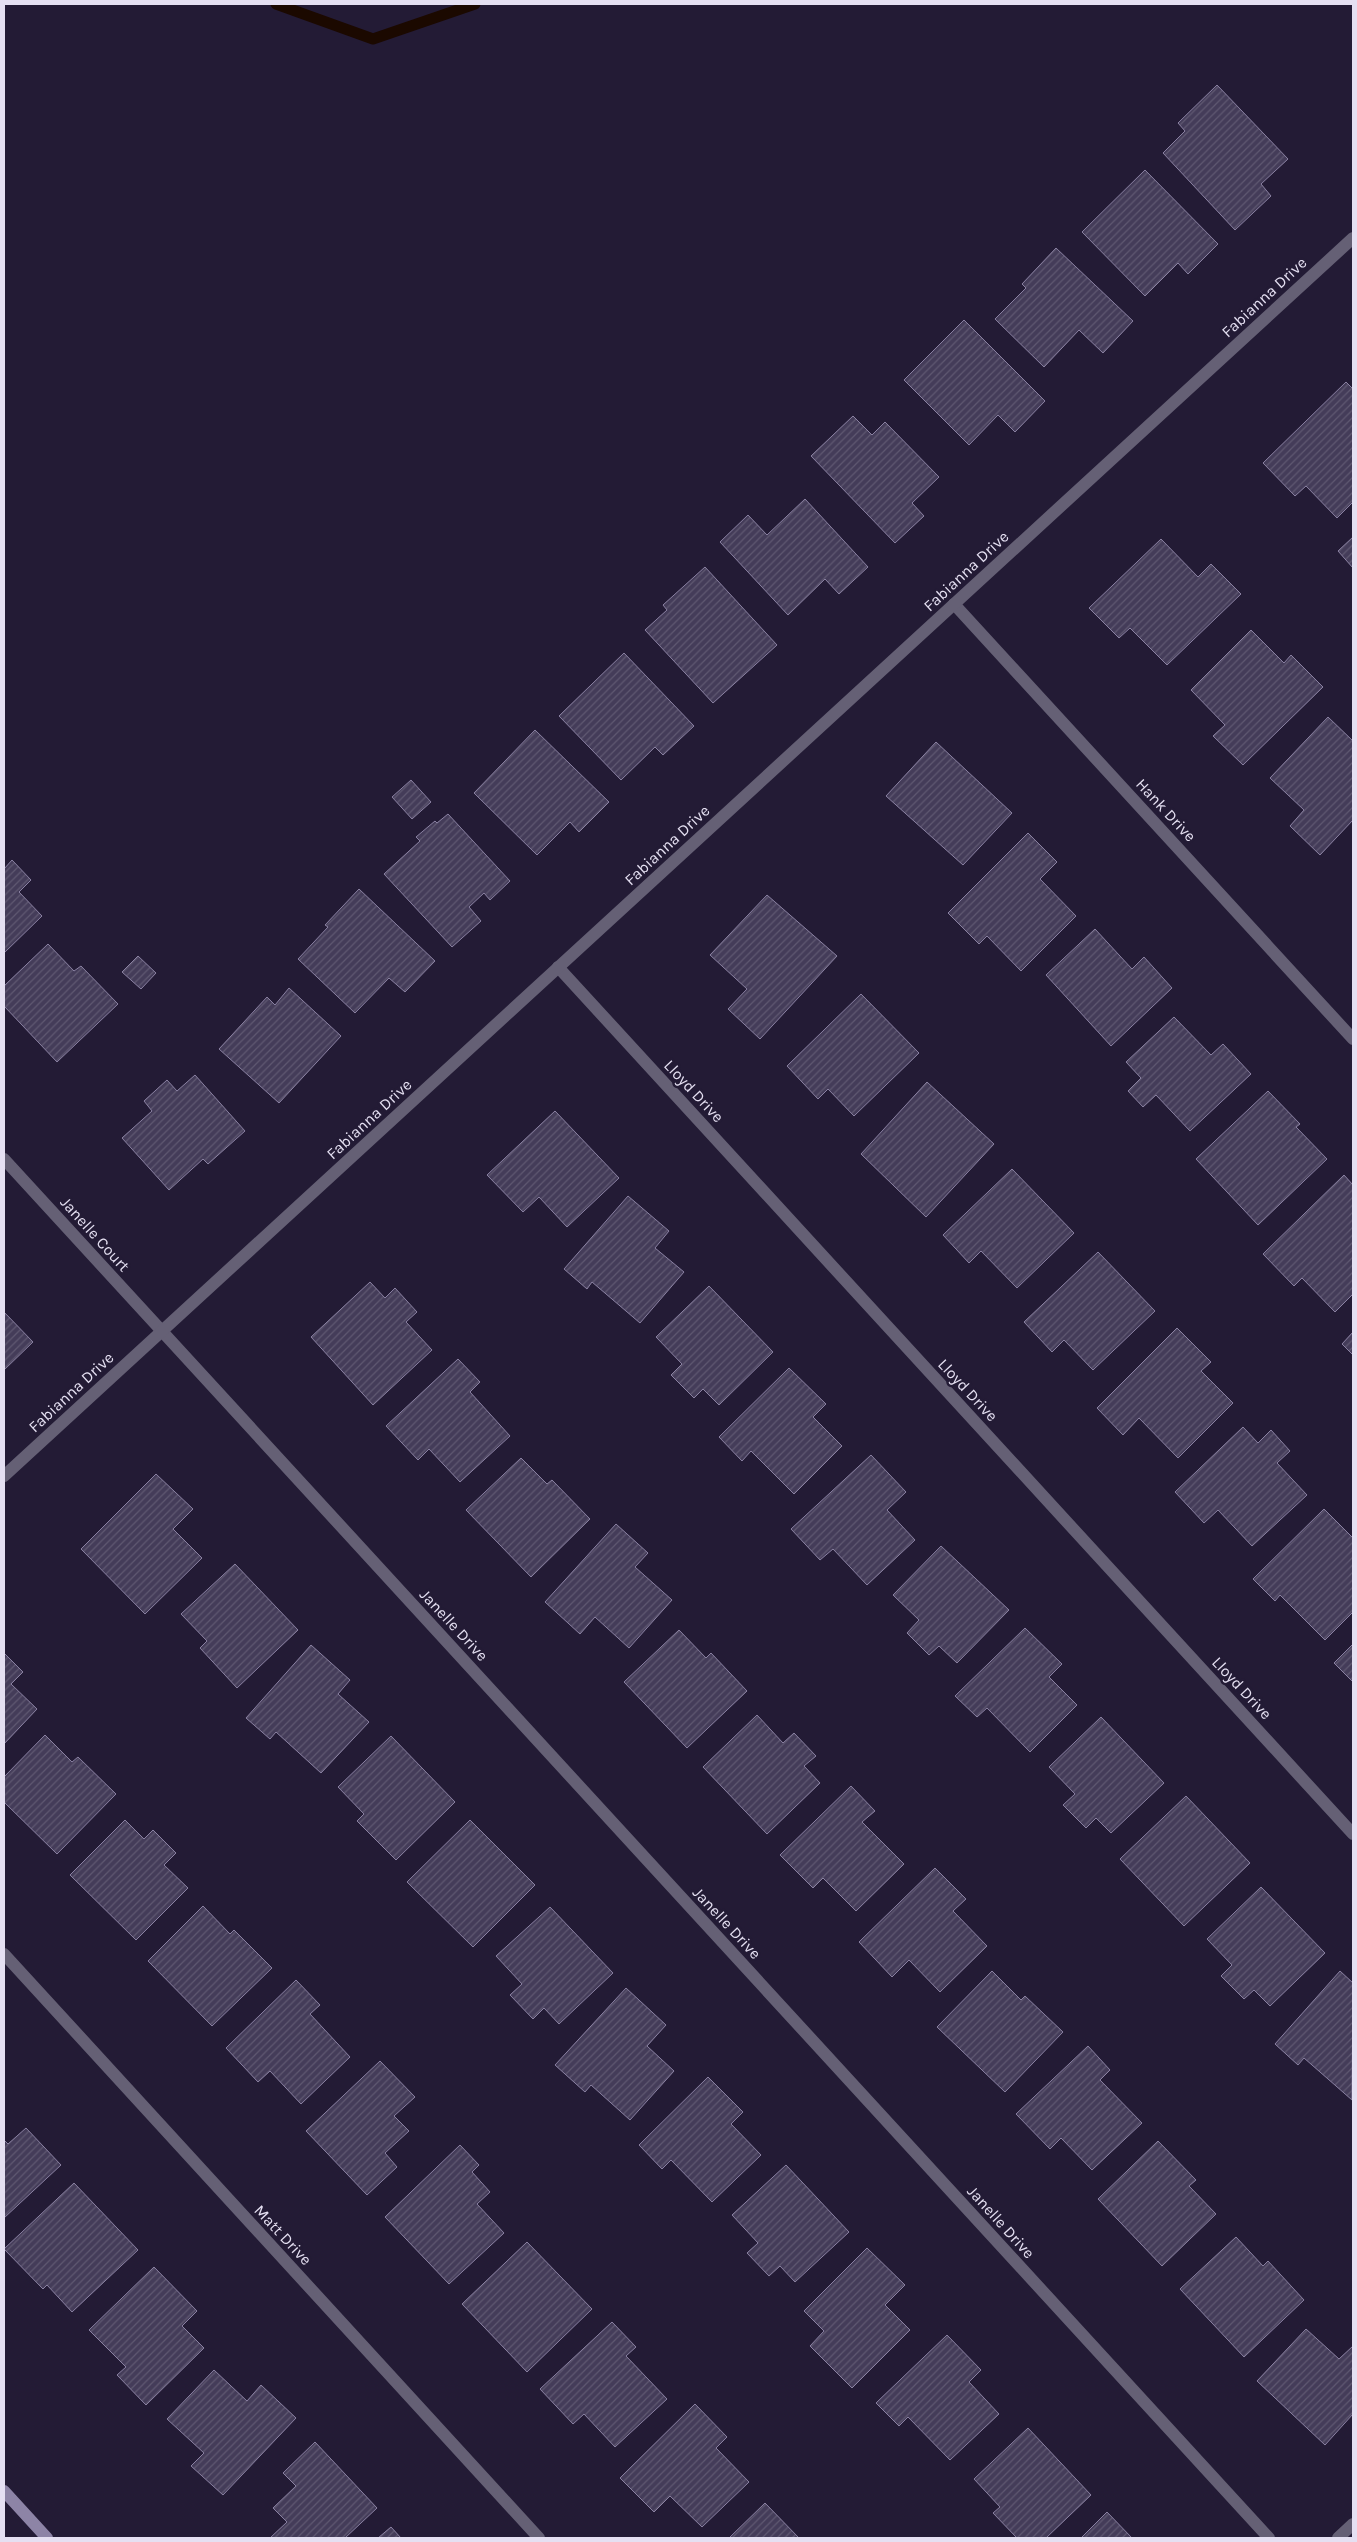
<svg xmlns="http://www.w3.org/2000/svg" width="1357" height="2542" font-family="Karla,sans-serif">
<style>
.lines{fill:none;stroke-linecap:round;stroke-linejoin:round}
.stream{stroke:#1b0900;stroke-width:11}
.building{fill:url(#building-hatch);stroke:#8a81a2}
.minor{stroke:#656075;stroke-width:12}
.secondary{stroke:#8d84a6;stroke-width:12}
.labels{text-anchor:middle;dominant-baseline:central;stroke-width:5;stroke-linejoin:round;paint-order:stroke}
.street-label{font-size:16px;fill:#e5e0f2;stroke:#231b35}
</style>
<defs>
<pattern id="building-hatch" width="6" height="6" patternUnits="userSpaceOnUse" patternTransform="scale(1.25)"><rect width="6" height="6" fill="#443c59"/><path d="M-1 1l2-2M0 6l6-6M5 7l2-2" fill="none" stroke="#5f5871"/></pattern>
</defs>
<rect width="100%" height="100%" fill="#231b35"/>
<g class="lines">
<polyline class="stream" points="276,4 373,39 475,4"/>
</g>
<g class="building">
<polygon points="1217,85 1288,159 1261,184 1271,196 1235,230 1163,153 1185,131 1178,123"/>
<polygon points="1145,170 1218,244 1188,274 1178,263 1145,296 1082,232"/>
<polygon points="1056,248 1133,321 1103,353 1079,330 1044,367 995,319 1026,288 1022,284"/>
<polygon points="964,320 1045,401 1015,432 998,415 969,445 904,380"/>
<polygon points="1346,382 1353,389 1353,502 1337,518 1306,486 1295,496 1263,463"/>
<polygon points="853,416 872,435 885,422 939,477 912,503 924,516 895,543 811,456"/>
<polygon points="805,499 868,567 839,594 825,579 788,615 720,542 748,515 767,535"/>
<polygon points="1353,537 1353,568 1338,551"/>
<polygon points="1161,539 1198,577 1211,564 1241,594 1167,665 1130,628 1119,638 1089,608"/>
<polygon points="705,567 777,645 713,703 645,630 667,610 663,605"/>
<polygon points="1251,630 1284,663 1291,655 1323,687 1243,765 1213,736 1225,725 1191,690"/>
<polygon points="624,653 694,726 663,755 655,747 621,780 559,716"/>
<polygon points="1328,717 1353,741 1353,820 1320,855 1290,826 1304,810 1270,778"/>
<polygon points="535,730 609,802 579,832 570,822 537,855 474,793"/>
<polygon points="936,742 1012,813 963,865 886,796"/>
<polygon points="411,780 431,802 412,819 392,797"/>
<polygon points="448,814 510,881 490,900 484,893 469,907 481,921 452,947 384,874 420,841 416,837 435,821 437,823"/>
<polygon points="1028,833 1057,862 1040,879 1076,916 1021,971 987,936 979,944 948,913"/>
<polygon points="12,860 31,880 19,892 42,916 4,953 4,869"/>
<polygon points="359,889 435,961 405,992 389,978 355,1013 298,959 328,927 325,925"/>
<polygon points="767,895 837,956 760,1039 728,1009 747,989 710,955"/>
<polygon points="1095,929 1132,969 1144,957 1172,988 1111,1046 1046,975"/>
<polygon points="48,944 74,971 81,966 118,1004 57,1062 4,1006 4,986"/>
<polygon points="138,956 156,973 141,989 122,972"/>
<polygon points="289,988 341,1036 279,1103 219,1049 267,997 275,1005"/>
<polygon points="861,994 919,1053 854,1116 828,1089 818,1099 787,1066"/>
<polygon points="1174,1017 1211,1055 1223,1044 1251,1074 1190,1131 1156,1095 1143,1107 1128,1091 1141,1078 1126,1062"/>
<polygon points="195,1075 245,1131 208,1164 203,1159 169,1190 122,1138 152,1111 144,1101 167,1080 177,1091"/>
<polygon points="927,1082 994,1144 926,1217 861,1154"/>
<polygon points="1268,1091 1300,1124 1296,1127 1327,1159 1258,1225 1196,1159"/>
<polygon points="555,1111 619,1178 567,1227 539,1197 523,1212 487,1175"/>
<polygon points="1012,1169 1074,1233 1017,1288 981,1251 969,1263 943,1235"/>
<polygon points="1344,1175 1353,1185 1353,1294 1335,1312 1302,1278 1294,1286 1263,1254"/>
<polygon points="628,1196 669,1231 655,1248 684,1272 640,1323 592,1282 587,1289 564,1269"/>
<polygon points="1098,1252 1155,1311 1093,1370 1064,1340 1052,1352 1024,1322"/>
<polygon points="370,1282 385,1298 395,1288 417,1312 406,1322 432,1350 373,1405 311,1337"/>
<polygon points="709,1286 773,1352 719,1405 703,1389 694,1398 671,1375 682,1364 656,1337"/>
<polygon points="4,1312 33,1342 4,1370"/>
<polygon points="1177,1328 1211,1362 1201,1371 1233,1403 1178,1458 1139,1418 1123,1435 1097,1408"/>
<polygon points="1353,1332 1353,1355 1342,1344"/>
<polygon points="458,1359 480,1382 470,1392 510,1436 460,1482 429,1449 418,1460 386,1426"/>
<polygon points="789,1368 826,1404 813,1417 842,1446 794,1494 751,1451 742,1461 719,1437"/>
<polygon points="1243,1427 1258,1443 1271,1430 1290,1451 1277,1463 1307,1495 1252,1546 1218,1510 1204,1523 1175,1492"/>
<polygon points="871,1455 906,1492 887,1510 915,1540 867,1585 833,1549 820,1560 791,1529"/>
<polygon points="521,1458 547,1484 552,1480 590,1519 531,1577 466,1510"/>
<polygon points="156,1474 193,1509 173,1529 202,1558 145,1614 81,1549"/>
<polygon points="1324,1509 1353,1538 1353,1612 1325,1640 1280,1595 1275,1601 1253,1579"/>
<polygon points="616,1524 648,1553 635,1567 672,1600 629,1648 595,1617 580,1634 545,1602"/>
<polygon points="941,1546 1009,1610 957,1663 939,1646 929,1655 907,1633 919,1620 893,1595"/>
<polygon points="235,1564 298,1630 237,1688 200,1648 207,1641 181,1614"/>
<polygon points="1025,1628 1062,1664 1049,1677 1077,1705 1030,1752 987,1708 977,1717 955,1696"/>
<polygon points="679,1630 706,1658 711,1653 747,1691 687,1748 624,1682"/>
<polygon points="1353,1644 1353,1682 1334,1663"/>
<polygon points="311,1645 350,1680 338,1694 369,1722 321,1773 276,1732 270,1739 246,1718"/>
<polygon points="4,1653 23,1672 11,1684 37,1709 4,1744"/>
<polygon points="757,1715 783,1743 794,1733 816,1756 804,1766 820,1783 767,1834 703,1767"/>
<polygon points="1101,1717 1164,1783 1111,1833 1096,1818 1086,1828 1063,1805 1075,1794 1049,1767"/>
<polygon points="45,1735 72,1762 78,1757 116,1794 57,1854 4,1802 4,1777"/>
<polygon points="391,1736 455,1802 396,1860 357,1821 364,1814 338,1787"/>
<polygon points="851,1786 875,1811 862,1822 904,1864 856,1911 823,1878 813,1888 780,1855"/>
<polygon points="1186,1796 1250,1863 1184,1926 1120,1859"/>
<polygon points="125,1820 144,1839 153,1830 176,1853 164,1865 188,1888 136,1940 70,1875"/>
<polygon points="470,1820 535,1885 473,1947 407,1882"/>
<polygon points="935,1868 966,1899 953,1911 987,1946 940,1992 909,1960 892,1977 859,1942"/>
<polygon points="1261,1887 1325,1953 1270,2006 1254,1990 1244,1999 1221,1976 1232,1965 1207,1939"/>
<polygon points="203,1906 230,1934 234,1930 272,1968 212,2026 148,1961"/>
<polygon points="550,1907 613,1973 559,2024 544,2008 533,2019 510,1995 522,1984 496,1956"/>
<polygon points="992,1971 1021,2000 1025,1996 1063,2032 1005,2092 937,2027"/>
<polygon points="1340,1971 1353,1983 1352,2100 1304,2058 1298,2065 1275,2044"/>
<polygon points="296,1980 320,2005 310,2014 350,2057 301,2104 270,2071 258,2082 226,2048"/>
<polygon points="626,1988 666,2025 647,2046 674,2071 630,2120 591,2085 585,2092 555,2065"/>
<polygon points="1088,2046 1110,2070 1100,2080 1142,2123 1092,2170 1061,2138 1050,2149 1016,2114"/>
<polygon points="380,2061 415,2097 394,2116 409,2131 385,2153 397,2167 367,2195 306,2131"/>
<polygon points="708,2077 743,2112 731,2124 761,2155 712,2202 671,2160 662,2169 639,2145"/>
<polygon points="26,2128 61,2165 4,2218 4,2140 8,2144"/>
<polygon points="1158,2141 1196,2180 1189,2186 1216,2214 1162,2266 1098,2199"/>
<polygon points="460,2145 479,2165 472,2172 490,2192 477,2204 504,2233 449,2284 385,2217"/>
<polygon points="786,2165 849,2232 795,2282 780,2266 769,2276 747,2253 758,2243 732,2215"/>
<polygon points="74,2183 138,2250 72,2312 47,2285 43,2289 4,2249"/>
<polygon points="1236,2237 1263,2266 1268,2261 1304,2300 1244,2357 1180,2289"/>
<polygon points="527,2242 592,2309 527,2372 462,2304"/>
<polygon points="867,2248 905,2285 885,2305 910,2330 852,2388 810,2346 824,2331 804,2311"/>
<polygon points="154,2267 197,2311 182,2326 204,2348 146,2405 117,2375 126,2367 89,2330"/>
<polygon points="612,2322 636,2347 626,2356 667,2399 615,2447 584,2414 573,2424 540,2389"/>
<polygon points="1306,2329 1339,2359 1353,2346 1353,2414 1325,2445 1257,2381"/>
<polygon points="947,2335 981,2370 969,2382 999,2414 950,2460 908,2417 899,2426 876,2403"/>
<polygon points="214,2370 247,2401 261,2385 296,2418 223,2495 191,2466 204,2453 167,2419"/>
<polygon points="695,2404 727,2437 716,2448 749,2482 702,2527 670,2496 654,2512 620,2478"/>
<polygon points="1028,2428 1091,2495 1046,2538 1017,2538 993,2513 1000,2507 974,2479"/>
<polygon points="315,2442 377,2508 345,2538 270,2538 287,2522 273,2508 296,2486 283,2473"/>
<polygon points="765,2503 799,2538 729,2538"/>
<polygon points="1107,2512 1132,2538 1081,2538"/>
<polygon points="391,2527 401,2538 378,2538"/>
</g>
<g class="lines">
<g class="minor">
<polyline points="954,604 1353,1039"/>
<polyline points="558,967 1353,1834"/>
<polyline points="4,1159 1269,2538"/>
<polyline points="4,1476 1353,238"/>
<polyline points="4,1954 539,2538"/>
<polyline points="1338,2538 1353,2524"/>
</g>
<polyline class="secondary" points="4,2491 47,2538"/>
</g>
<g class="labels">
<g class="street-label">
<text transform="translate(1264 297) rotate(-43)">Fabianna Drive</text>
<text transform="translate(966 571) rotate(-43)">Fabianna Drive</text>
<text transform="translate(1166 810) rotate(47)">Hank Drive</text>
<text transform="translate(667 845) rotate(-43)">Fabianna Drive</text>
<text transform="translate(694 1091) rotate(47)">Lloyd Drive</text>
<text transform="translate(369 1119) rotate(-43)">Fabianna Drive</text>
<text transform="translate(95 1234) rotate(48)">Janelle Court</text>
<text transform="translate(968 1390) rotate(47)">Lloyd Drive</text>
<text transform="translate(71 1392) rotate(-43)">Fabianna Drive</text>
<text transform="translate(454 1625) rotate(47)">Janelle Drive</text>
<text transform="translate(1242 1688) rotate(47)">Lloyd Drive</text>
<text transform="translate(727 1923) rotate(47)">Janelle Drive</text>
<text transform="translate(1001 2222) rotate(48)">Janelle Drive</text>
<text transform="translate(283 2235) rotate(47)">Matt Drive</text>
</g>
</g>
<rect width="1357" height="2542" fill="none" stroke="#e5e0f2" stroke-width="10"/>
</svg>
